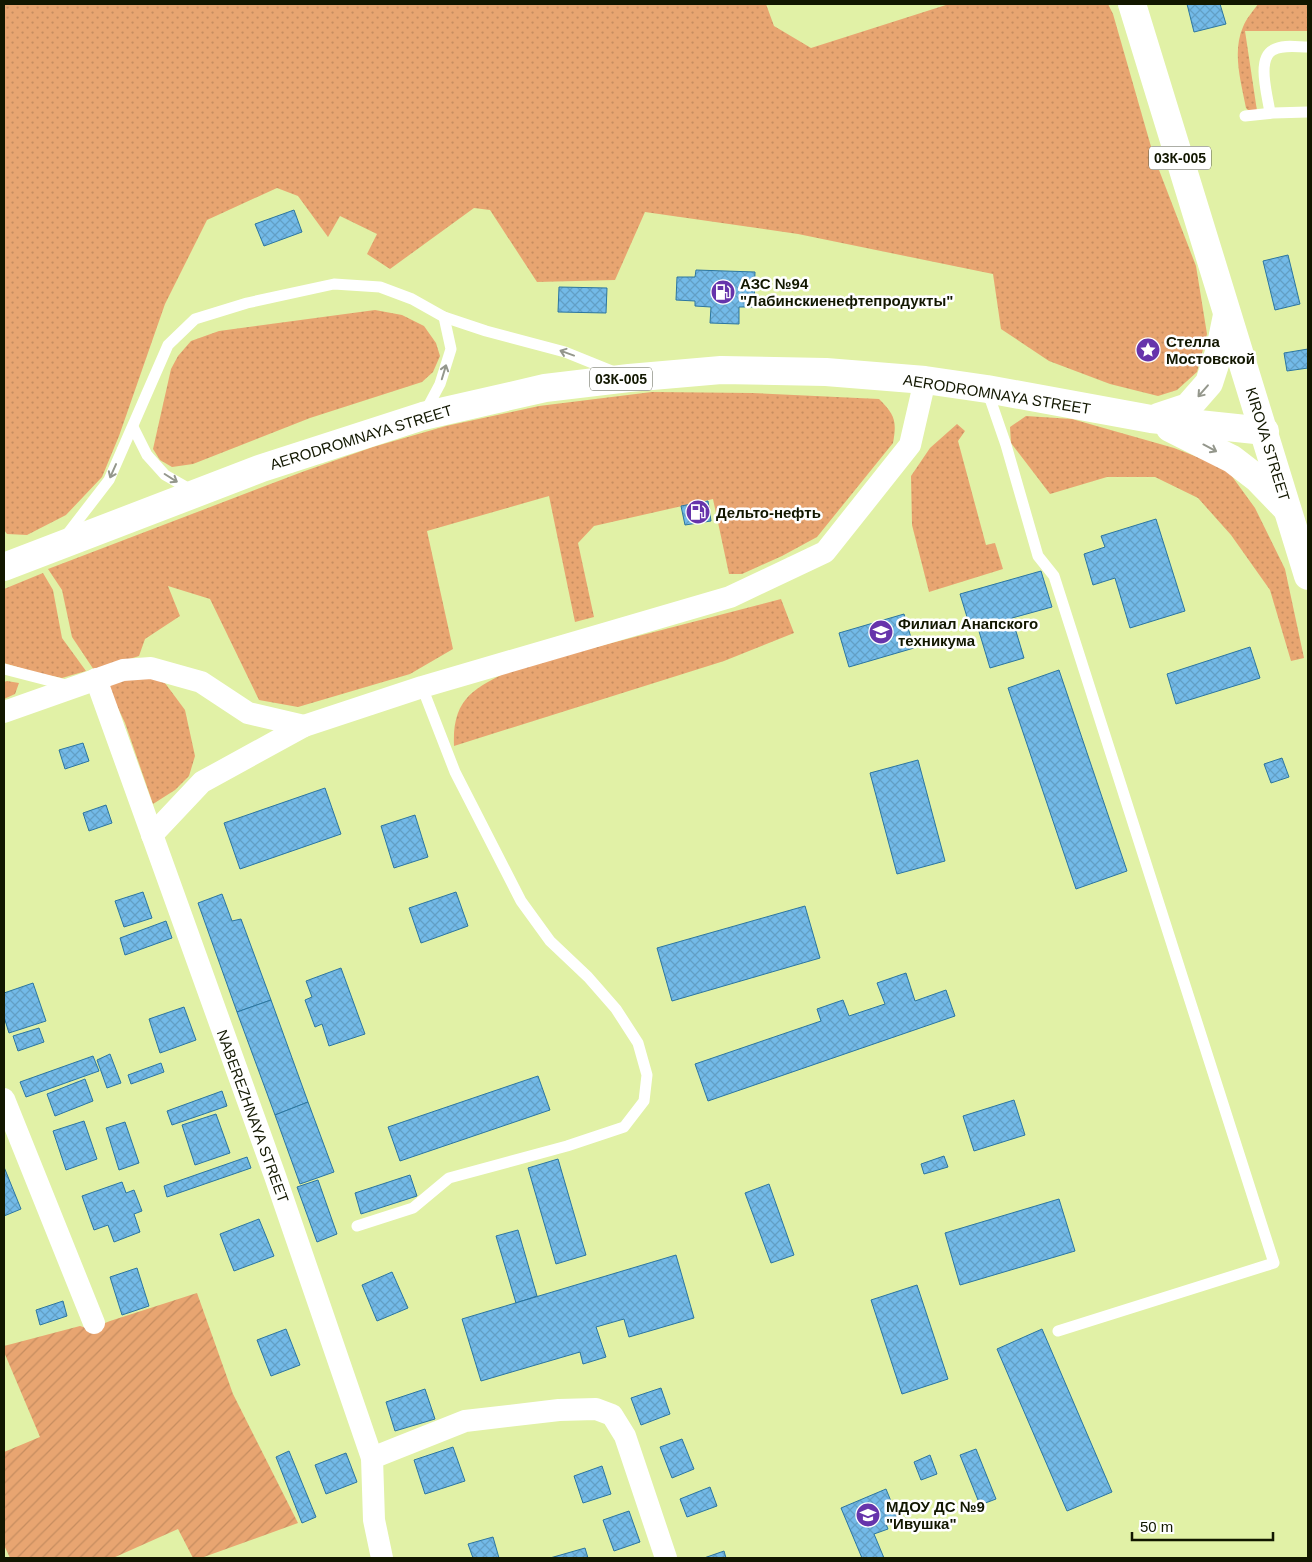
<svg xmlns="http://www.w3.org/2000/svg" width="1312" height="1562" font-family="Helvetica,sans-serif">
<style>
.grass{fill:url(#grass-dots)}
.forest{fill:url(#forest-crowns)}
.garden{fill:url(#garden-furrows)}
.building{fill:url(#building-cross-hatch);stroke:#2c76a0}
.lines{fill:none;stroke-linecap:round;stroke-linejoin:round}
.service{stroke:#fff;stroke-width:11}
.minor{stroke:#fff;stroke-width:22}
.primary{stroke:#fff;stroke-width:28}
.oneway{stroke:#94978c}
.labels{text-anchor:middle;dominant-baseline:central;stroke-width:5;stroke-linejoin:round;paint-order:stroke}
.shield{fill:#fff;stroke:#595d4c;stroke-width:1}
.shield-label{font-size:14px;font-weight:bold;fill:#121700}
.poi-label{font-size:15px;font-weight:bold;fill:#121700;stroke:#fff;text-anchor:start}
.street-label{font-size:15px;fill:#121700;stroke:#fff}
</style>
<defs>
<pattern id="grass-dots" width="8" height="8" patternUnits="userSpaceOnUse" patternTransform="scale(1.25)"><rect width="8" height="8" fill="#e8a571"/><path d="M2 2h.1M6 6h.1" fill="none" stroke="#c68d60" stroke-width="1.8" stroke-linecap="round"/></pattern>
<pattern id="forest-crowns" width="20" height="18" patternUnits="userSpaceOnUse" patternTransform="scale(1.25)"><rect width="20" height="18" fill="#e8a571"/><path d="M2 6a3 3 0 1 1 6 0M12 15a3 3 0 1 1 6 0" fill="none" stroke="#c68d60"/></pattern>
<pattern id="garden-furrows" width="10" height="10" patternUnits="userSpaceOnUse" patternTransform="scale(1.25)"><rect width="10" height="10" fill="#e8a571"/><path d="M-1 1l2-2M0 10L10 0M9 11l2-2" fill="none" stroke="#c68d60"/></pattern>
<pattern id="building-cross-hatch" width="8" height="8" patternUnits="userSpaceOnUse" patternTransform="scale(1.25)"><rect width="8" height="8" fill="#73bae8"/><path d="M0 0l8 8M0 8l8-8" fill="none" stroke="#629fc5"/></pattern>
</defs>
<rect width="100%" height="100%" fill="#e1f1a6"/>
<g class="grass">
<polygon points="4,4 766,4 774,26 811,48 949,4 1108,4 1113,14 1154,157 1196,266 1207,334 1197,372 1177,390 1158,396 1110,384 1049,361 1001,329 993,274 798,234 645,212 615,280 537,282 490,210 474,208 390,269 367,254 377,234 340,216 328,237 298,196 277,188 207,220 165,304 119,436 102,477 66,515 27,535 7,534 4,530"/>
<path d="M1258,4h50v27h-63l12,80 -9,-1 -2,-2c-5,-26 -14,-56 -3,-81 3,-8 10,-16 15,-23z"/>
<polygon points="375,310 402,315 424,326 436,343 440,356 433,372 422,382 310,418 193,464 172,467 160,460 153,449 171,369 178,356 191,341 219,331"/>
<path d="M652,392l100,1 127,6c16,16 18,22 14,44l-76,94 -35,19 -40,18h-13l-16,-75 -119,27 -16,17 16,74 -19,5 -26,-126 -122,35 26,118 -43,25 -112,33 -39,-7 -49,-101 -42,-13 12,30 -35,23 -6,17 -45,14 -22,-33 -10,-47 -14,-21 254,-97 71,-25 73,-21 93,-20z"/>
<polygon points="1026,416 1072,419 1174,448 1226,468 1255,508 1285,569 1304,658 1291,661 1270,590 1231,535 1198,498 1155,477 1107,477 1050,494 1011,443 1010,427"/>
<polygon points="957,424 965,431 958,441 986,545 995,543 1003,569 929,592 912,525 911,476 930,448"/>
<polygon points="43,573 53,590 62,638 86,671 62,678 37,673 4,663 4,589"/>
<path d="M781,599l13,34 -70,28 -270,85c-2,-50 22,-58 61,-78z"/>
<polygon points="108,679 162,679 185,710 195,756 189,776 175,790 153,804 125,723 110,691"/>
</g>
<polygon class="forest" points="7,681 19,683 15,694 4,699 4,682"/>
<polygon class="garden" points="197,1293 233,1394 298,1523 201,1558 193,1558 178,1529 113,1558 10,1558 4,1545 4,1452 40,1437 4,1352 4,1346 80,1326 90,1329 110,1321"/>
<g class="building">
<polygon points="1187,4 1220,4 1226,24 1194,32"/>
<polygon points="294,210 302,232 264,246 255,224"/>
<polygon points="1288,255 1300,304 1275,310 1263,261"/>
<polygon points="696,270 755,272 754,307 739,307 739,324 710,323 711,307 695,306 695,301 676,300 677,277 695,277"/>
<polygon points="559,287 607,288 606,313 558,312"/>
<polygon points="1308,349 1308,368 1287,371 1284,353"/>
<polygon points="708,501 711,521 685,525 681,506"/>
<polygon points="1156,519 1185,611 1130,628 1115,578 1093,585 1084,554 1105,547 1101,536"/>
<polygon points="1041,571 1052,607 1012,618 1024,658 990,668 978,628 971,630 960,594"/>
<polygon points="904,614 914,648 849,667 839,633"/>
<polygon points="1250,647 1260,678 1176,704 1167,674"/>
<polygon points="1059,670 1127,871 1076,889 1008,688"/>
<polygon points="83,743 89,761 65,769 59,750"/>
<polygon points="1282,758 1289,777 1271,783 1264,764"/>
<polygon points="918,760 945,861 897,874 870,773"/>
<polygon points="325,788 341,834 240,869 224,823"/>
<polygon points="106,805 112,823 89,831 83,813"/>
<polygon points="415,815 428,857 394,868 381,826"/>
<polygon points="143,892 152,918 124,927 115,901"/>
<polygon points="456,892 468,926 421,943 409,908"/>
<polygon points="222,894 232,921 241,919 271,1000 237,1012 198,903"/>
<polygon points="805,906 820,958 672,1001 657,948"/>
<polygon points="166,921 172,938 125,955 120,938"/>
<polygon points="341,968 365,1034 329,1046 322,1024 315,1027 305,1000 312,997 306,981"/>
<polygon points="906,973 915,1001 946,990 955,1016 708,1101 695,1064 821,1021 817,1009 843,1000 849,1016 885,1004 877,983"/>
<polygon points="33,983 46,1021 9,1033 4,1017 4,993"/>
<polygon points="271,1000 308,1102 275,1115 237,1012"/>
<polygon points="184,1007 196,1040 160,1053 149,1019"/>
<polygon points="39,1028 44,1042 18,1051 13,1036"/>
<polygon points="110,1054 121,1083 107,1088 97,1060"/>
<polygon points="93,1056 99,1071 26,1097 20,1082"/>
<polygon points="161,1063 164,1072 131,1084 128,1075"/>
<polygon points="538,1076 550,1110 400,1161 388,1127"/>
<polygon points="85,1079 93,1101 55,1116 47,1094"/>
<polygon points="222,1091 227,1106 172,1125 167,1111"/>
<polygon points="1014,1100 1025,1135 974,1151 963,1116"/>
<polygon points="308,1102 334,1172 300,1184 275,1115"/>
<polygon points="216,1114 230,1153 195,1165 182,1125"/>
<polygon points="84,1121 97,1159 66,1170 53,1131"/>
<polygon points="125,1122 139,1163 119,1170 106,1128"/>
<polygon points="944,1156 948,1167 924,1174 921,1164"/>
<polygon points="247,1157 251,1168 167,1197 164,1186"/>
<polygon points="558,1159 586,1255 556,1264 528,1168"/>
<polygon points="4,1167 21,1209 4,1216"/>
<polygon points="410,1175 417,1196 361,1214 355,1193"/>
<polygon points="318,1180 337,1234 317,1242 297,1187"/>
<polygon points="122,1182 126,1193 134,1190 142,1211 134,1214 140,1232 114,1242 108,1225 94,1230 82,1196"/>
<polygon points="769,1184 794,1255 771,1263 745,1193"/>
<polygon points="1059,1199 1075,1251 960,1285 945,1233"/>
<polygon points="259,1219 274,1256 234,1271 220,1234"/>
<polygon points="518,1230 537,1296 516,1303 496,1236"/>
<polygon points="676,1255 694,1318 629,1337 624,1319 596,1327 606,1357 583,1364 580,1352 481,1381 462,1319"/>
<polygon points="137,1268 149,1306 122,1315 110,1277"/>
<polygon points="392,1272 408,1308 377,1321 362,1285"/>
<polygon points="917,1285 948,1379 902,1394 871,1300"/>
<polygon points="63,1301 67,1316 40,1325 36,1310"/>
<polygon points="286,1329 300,1365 271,1376 257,1340"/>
<polygon points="1042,1329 1112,1492 1067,1511 997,1349"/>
<polygon points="661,1388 670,1414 641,1425 631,1398"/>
<polygon points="425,1389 435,1419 395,1431 386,1402"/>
<polygon points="682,1439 694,1469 672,1478 660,1447"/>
<polygon points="453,1447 465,1481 425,1494 414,1460"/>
<polygon points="976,1449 996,1499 980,1505 960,1455"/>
<polygon points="289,1451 316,1517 302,1523 276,1457"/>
<polygon points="346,1453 357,1482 326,1494 315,1465"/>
<polygon points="930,1455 937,1474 921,1480 914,1462"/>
<polygon points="602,1466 611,1494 583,1503 574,1476"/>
<polygon points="710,1487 717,1506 687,1517 680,1499"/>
<polygon points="886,1489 897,1516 885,1521 888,1529 874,1534 884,1558 862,1558 841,1508"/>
<polygon points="629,1511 640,1542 614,1551 603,1520"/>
<polygon points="493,1537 499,1558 473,1558 468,1544"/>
<polygon points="585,1548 588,1558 550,1558"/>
<polygon points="724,1551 726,1558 704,1558"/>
</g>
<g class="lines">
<g class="service">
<path d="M1270,113c-2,-16 -14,-54 3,-63 10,-6 24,-3 35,-3"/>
<polyline points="1245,116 1273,113 1308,112"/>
<polyline points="987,390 1006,445 1038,556 1054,576 1274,1263 1058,1331"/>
<polyline points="424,414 440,384 451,349 444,317"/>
<polyline points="133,427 147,455 165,475 193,491"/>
<polyline points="65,537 109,480 168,345 195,319 247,303 334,284 380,287 412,299 444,317 486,331 565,352 617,373"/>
<polyline points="4,669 70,686"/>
<polyline points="357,1226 413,1208 449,1178 567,1146 624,1127 644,1101 647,1075 638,1043 616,1009 588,977 550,941 521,901 455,772 422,687"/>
</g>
<g class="minor">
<polyline points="96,679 275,1176 372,1458 374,1520 382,1558"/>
<polyline points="4,712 123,670 151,668 201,682 248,713 304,726 422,687 730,597 825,552 910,445 925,380"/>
<polyline points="152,835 202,782 304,726"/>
<polyline points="4,1099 94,1323"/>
<polyline points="372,1458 465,1421 559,1410 596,1409 612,1415 625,1436 666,1558"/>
</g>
<g class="primary">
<polyline points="1132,4 1308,576"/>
<polyline points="1158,417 1188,407 1209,383 1220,349 1227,315"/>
<polyline points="1170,428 1232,459 1258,479 1286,508"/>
<polyline points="4,567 262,468 423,416 545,388 629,378 721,370 826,372 925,380 987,389 1151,419 1265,431"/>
</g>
</g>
<defs><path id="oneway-shaft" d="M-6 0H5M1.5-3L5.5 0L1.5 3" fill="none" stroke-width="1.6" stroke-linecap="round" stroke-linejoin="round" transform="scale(1.25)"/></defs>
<g class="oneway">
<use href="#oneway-shaft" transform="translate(567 353) rotate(-160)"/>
<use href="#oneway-shaft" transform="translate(444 372) rotate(-73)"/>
<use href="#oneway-shaft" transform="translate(1203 391) rotate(131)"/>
<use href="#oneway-shaft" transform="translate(1210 448) rotate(28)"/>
<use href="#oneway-shaft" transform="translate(113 471) rotate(114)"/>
<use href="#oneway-shaft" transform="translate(171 478) rotate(32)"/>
</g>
<defs>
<symbol id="fuel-disc" viewBox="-11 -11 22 22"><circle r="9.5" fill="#6634ab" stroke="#fff"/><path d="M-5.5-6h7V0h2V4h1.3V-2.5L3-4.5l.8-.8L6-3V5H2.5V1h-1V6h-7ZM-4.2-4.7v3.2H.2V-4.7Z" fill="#fff"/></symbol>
<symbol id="sight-disc" viewBox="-11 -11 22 22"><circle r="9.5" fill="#6634ab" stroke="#fff"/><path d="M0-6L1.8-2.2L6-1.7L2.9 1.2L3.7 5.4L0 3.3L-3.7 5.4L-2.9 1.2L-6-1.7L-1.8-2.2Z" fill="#fff"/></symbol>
<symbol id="university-disc" viewBox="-11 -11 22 22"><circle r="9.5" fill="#6634ab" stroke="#fff"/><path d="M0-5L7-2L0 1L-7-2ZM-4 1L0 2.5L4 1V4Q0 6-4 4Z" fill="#fff"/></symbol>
<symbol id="school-disc" viewBox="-11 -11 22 22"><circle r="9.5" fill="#6634ab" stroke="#fff"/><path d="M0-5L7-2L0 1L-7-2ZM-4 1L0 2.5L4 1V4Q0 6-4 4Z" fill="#fff"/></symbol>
</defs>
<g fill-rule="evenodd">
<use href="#fuel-disc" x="709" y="278" width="28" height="28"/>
<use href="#sight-disc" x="1134" y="336" width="28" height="28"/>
<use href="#fuel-disc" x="684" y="498" width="28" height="28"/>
<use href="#university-disc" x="867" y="618" width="28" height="28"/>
<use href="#school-disc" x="854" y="1501" width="28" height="28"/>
</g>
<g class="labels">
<g class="shield">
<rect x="1149" y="146.5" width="62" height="23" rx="4"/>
<rect x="590" y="367.5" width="62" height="23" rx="4"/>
</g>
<g class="shield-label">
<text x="1180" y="158">03К-005</text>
<text x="621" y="379">03К-005</text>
</g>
<g class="poi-label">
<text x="740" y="283">АЗС №94<tspan x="740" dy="17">"Лабинскиенефтепродукты"</tspan></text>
<text x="1166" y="341">Стелла<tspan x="1166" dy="17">Мостовской</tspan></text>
<text x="716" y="512">Дельто-нефть</text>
<text x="898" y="623">Филиал Анапского<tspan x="898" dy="17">техникума</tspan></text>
<text x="886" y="1506">МДОУ ДС №9<tspan x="886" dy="17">"Ивушка"</tspan></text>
</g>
<g class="street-label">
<text transform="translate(997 394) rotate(9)">AERODROMNAYA STREET</text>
<text transform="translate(361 437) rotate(-17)">AERODROMNAYA STREET</text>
<text transform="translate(1268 444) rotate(73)">KIROVA STREET</text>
<text transform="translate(253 1116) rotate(70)">NABEREZHNAYA STREET</text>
</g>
</g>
<rect width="1312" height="1562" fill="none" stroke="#121700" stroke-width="10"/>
<path d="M1132 1532v8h141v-8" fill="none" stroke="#121700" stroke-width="2.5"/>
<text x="1140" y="1532" font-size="15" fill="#121700" stroke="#ffffff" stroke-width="4" paint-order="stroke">50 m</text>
</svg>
